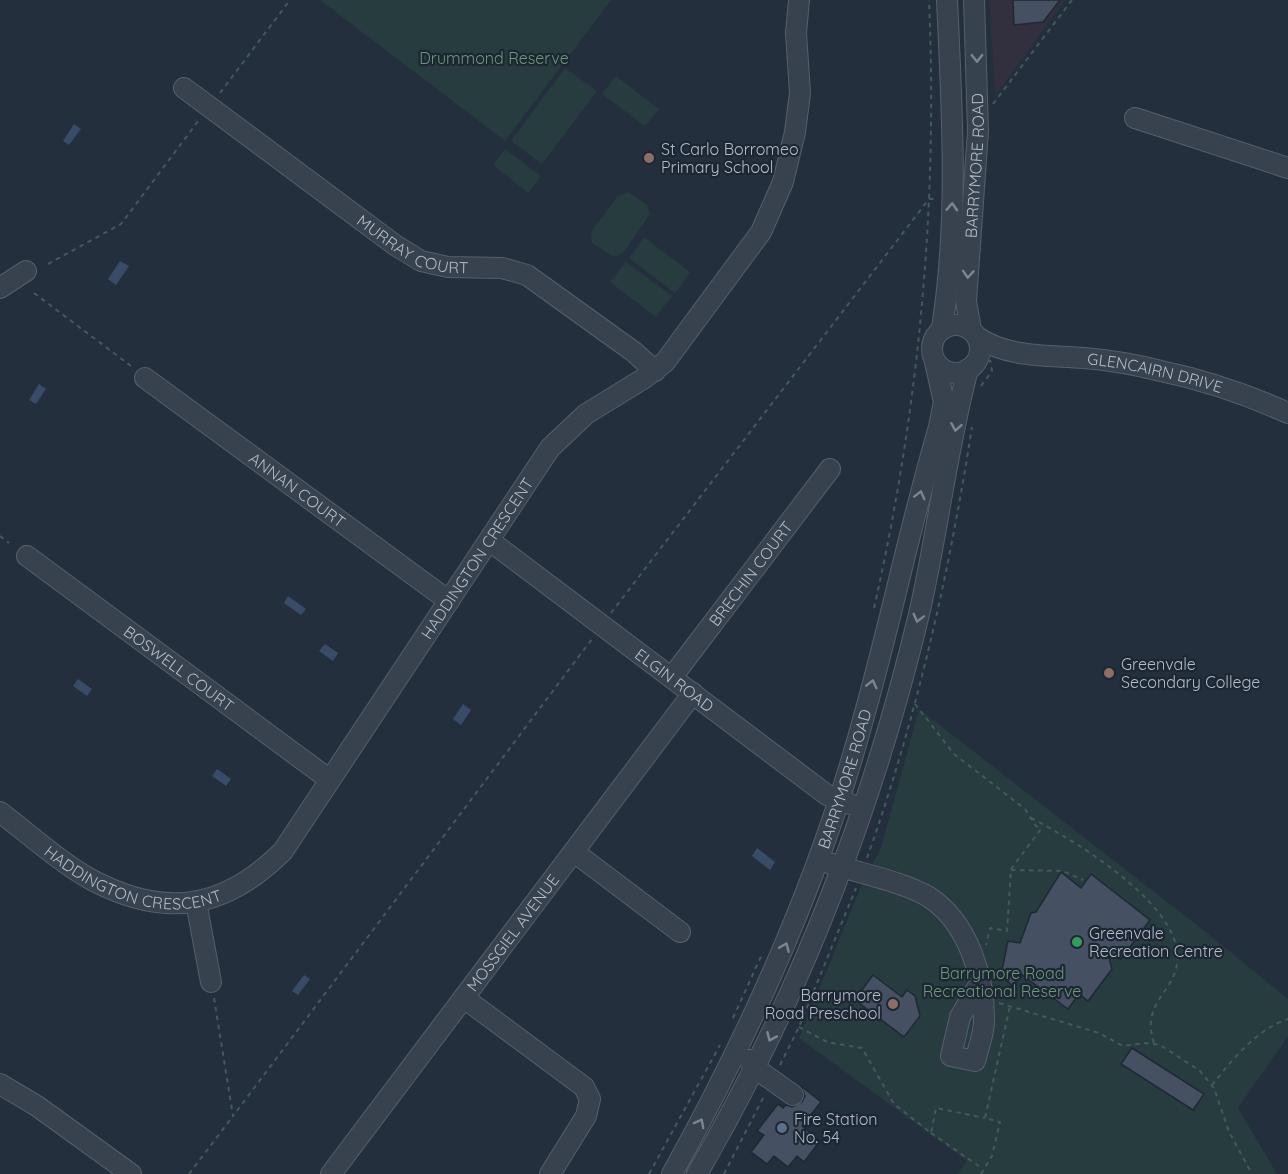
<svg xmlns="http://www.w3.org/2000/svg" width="1288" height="1174" font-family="Quicksand,sans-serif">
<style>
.medical{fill:#32303f}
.green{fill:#263c3f}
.water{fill:#394c67}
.building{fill:#455162;stroke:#1f2835;stroke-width:1.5}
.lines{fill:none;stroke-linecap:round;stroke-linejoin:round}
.minor-casing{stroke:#565f6c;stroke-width:22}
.path{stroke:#44595c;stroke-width:2;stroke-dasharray:4.5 4.5;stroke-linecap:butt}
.minor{stroke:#38414e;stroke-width:20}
.oneway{stroke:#7c8592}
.education-dot{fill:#8d6e63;stroke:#1d2633;stroke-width:2}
.leisure-dot{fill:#2e9e5b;stroke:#1d2633;stroke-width:2}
.service-dot{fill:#5c6f8a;stroke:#1d2633;stroke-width:2}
.labels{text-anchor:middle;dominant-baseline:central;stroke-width:4.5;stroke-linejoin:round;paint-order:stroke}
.park-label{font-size:16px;fill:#6b9a76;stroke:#1d2633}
.poi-label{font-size:16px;fill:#b4bcc9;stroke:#1d2633;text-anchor:start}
.street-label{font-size:16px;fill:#b4bcc9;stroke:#1d2633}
</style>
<rect width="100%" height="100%" fill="#242f3e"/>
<polygon class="medical" points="989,0 1065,0 996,94 994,72"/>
<g class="green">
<polygon points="320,0 611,0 505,141"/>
<polygon points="565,68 597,91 542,164 511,141"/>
<polygon points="616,76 659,109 645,126 602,94"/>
<polygon points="505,149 541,176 528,193 493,165"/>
<polygon points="628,192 647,205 650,214 623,253 614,257 592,243 591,232 618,196"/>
<polygon points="644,237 690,272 675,293 629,258"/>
<polygon points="626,262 672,296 656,317 610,282"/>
<polygon points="919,709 1207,933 1288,999 1288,1036 1238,1108 1277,1174 957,1174 967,1161 799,1038 862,884 881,848"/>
</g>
<g class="water">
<polygon points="74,124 81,129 69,145 63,141"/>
<polygon points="120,261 129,266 116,285 108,279"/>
<polygon points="39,384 46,389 36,404 29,400"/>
<polygon points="288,596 306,609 301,615 284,603"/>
<polygon points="325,644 338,653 333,661 319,651"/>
<polygon points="78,679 92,689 87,696 73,686"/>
<polygon points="463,704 471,710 461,725 453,719"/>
<polygon points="217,769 231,779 226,786 212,776"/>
<polygon points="757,848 775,862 770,870 752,856"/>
<polygon points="304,975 310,979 298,995 292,991"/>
</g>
<g class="building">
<polygon points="1013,0 1060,0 1043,22 1014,25"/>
<polygon points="1061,872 1081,888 1091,874 1150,920 1121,959 1108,954 1112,969 1088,1001 1079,994 1068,1009 1021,974 1013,986 1006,980 1007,976 1002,970 1008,941 1020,943 1031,913 1036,912"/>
<polygon points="873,975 902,997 907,990 915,996 920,1016 904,1037 859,1003 863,999 859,994"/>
<polygon points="1132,1048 1204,1094 1193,1110 1121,1064"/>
<polygon points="801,1086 821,1102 802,1126 820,1141 804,1162 797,1156 788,1167 774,1156 767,1164 751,1152 764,1135 757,1131 778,1104 783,1108 786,1105 792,1107 802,1102 805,1096"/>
</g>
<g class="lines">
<defs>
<g id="minor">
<path id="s1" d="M184,88l211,157 26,16 27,6 54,1 25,7 107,77 21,19"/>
<polyline points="1135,118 1288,168"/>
<polyline points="0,288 26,271"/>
<circle cx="956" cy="349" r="24"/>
<path d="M942,328c17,-109 10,-218 5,-328"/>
<path id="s2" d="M971,330l-5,-29 12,-170 -4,-131"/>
<path id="s3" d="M977,337c32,21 70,18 107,21 25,2 53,7 77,13 43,9 87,24 127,42"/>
<path id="s4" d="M145,378l304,223"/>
<path id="s5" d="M490,541l337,254 23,9"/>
<path id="s6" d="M27,556l303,224"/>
<path id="s7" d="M672,677l158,-208"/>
<path id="s8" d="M0,812c29,22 61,51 92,68 74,39 133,29 191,-29l267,-403 36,-34 57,-35 22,-17 96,-130 22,-50 12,-50 5,-39 -4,-60 3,-33"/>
<polyline points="574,852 680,932"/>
<path d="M829,863c29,10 75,19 100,34 38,25 56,79 55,124 0,13 -6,28 -9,40l-24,-5 9,-39 20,-34"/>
<polyline points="196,902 211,982"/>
<polyline points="464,998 584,1087 590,1099 586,1116 550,1174"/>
<polyline points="749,1060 755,1068 793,1095"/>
<polyline points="0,1084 37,1106 131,1174"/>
<path id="s9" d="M331,1174l362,-481"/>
<path id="s10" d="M672,1174c81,-146 149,-297 192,-458 27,-96 47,-194 75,-289l5,-25 -9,-40"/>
<path d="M697,1174c102,-176 176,-366 223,-564 18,-80 27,-162 48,-241"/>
</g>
</defs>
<use href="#minor" class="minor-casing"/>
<g class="path">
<polyline points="220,93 290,0"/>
<polyline points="993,104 1072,0"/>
<polyline points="48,264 121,224 199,120"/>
<polyline points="34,293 131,366"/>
<polyline points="981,386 992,371 990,360"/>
<polyline points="0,536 9,543"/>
<path d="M874,608c45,-198 64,-404 55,-608"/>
<polyline points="611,613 929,199 935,199"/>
<polyline points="915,704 954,754 1025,809 1035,825 1041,829 1011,869 1007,931 990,928 986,945"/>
<path d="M1031,818c42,21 156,90 146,146 -5,31 -36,38 -23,80"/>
<path d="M867,858c50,-141 82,-284 105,-431"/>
<polyline points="1011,870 1063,871 1083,880"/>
<polyline points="214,998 233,1116 592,639"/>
<polyline points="999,1003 1099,1033 1123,1046 1146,1043 1160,1045 1199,1070 1214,1088 1229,1132 1252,1174"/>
<polyline points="733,1018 763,952"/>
<polyline points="799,1027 827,1042 862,1048 894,1104 931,1133 936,1108 985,1118"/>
<polyline points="780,1065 799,1027 856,888"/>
<path d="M1212,1085c19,-24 46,-57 76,-66"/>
<polyline points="931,1133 983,1169"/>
<polyline points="189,1174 233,1116"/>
<polyline points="649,1174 720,1045"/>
<polyline points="724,1174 765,1094"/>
<polyline points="981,1174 992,1156 1000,1122 985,1118 1010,1006"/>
</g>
<use href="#minor" class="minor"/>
</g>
<defs><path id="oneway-chevron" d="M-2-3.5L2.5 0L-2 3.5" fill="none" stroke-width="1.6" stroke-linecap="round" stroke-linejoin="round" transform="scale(1.5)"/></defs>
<g class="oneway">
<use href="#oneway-chevron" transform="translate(977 58) rotate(89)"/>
<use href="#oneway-chevron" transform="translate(952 207) rotate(-87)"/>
<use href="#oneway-chevron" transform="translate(968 274) rotate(94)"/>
<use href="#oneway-chevron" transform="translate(956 427) rotate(100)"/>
<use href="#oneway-chevron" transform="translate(920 495) rotate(-76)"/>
<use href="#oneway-chevron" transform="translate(918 618) rotate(104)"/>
<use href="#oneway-chevron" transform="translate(872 684) rotate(-76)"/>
<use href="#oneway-chevron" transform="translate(785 947) rotate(-67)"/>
<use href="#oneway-chevron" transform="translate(771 1037) rotate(114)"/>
<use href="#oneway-chevron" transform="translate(700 1123) rotate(-62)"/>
</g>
<g class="education-dot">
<circle cx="649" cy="158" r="6"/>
<circle cx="1109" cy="673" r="6"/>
<circle cx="893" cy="1004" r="6"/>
</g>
<circle class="leisure-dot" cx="1077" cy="942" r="6"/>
<circle class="service-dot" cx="782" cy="1128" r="6"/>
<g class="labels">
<g class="park-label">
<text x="494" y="58">Drummond Reserve</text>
<text x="1002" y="973">Barrymore Road<tspan x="1002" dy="18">Recreational Reserve</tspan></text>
</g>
<g class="poi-label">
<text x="661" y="149">St Carlo Borromeo<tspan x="661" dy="18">Primary School</tspan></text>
<text x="1121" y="664">Greenvale<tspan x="1121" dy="18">Secondary College</tspan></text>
<text x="1089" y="933">Greenvale<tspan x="1089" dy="18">Recreation Centre</tspan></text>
<text x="881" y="995" text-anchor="end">Barrymore<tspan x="881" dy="18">Road Preschool</tspan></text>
<text x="794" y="1119">Fire Station<tspan x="794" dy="18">No. 54</tspan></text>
</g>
<g class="street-label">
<text stroke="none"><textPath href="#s2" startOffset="165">BARRYMORE ROAD</textPath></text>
<text stroke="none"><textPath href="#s1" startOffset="280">MURRAY COURT</textPath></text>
<text stroke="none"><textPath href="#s3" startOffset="183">GLENCAIRN DRIVE</textPath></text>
<text stroke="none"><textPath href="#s4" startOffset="189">ANNAN COURT</textPath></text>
<text stroke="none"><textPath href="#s8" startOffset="676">HADDINGTON CRESCENT</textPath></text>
<text stroke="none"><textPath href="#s7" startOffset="130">BRECHIN COURT</textPath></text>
<text stroke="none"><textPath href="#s6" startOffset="189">BOSWELL COURT</textPath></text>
<text stroke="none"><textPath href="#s5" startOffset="231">ELGIN ROAD</textPath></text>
<text stroke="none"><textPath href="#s10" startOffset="432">BARRYMORE ROAD</textPath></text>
<text stroke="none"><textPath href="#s8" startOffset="154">HADDINGTON CRESCENT</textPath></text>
<text stroke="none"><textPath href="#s9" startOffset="302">MOSSGIEL AVENUE</textPath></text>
</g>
</g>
</svg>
